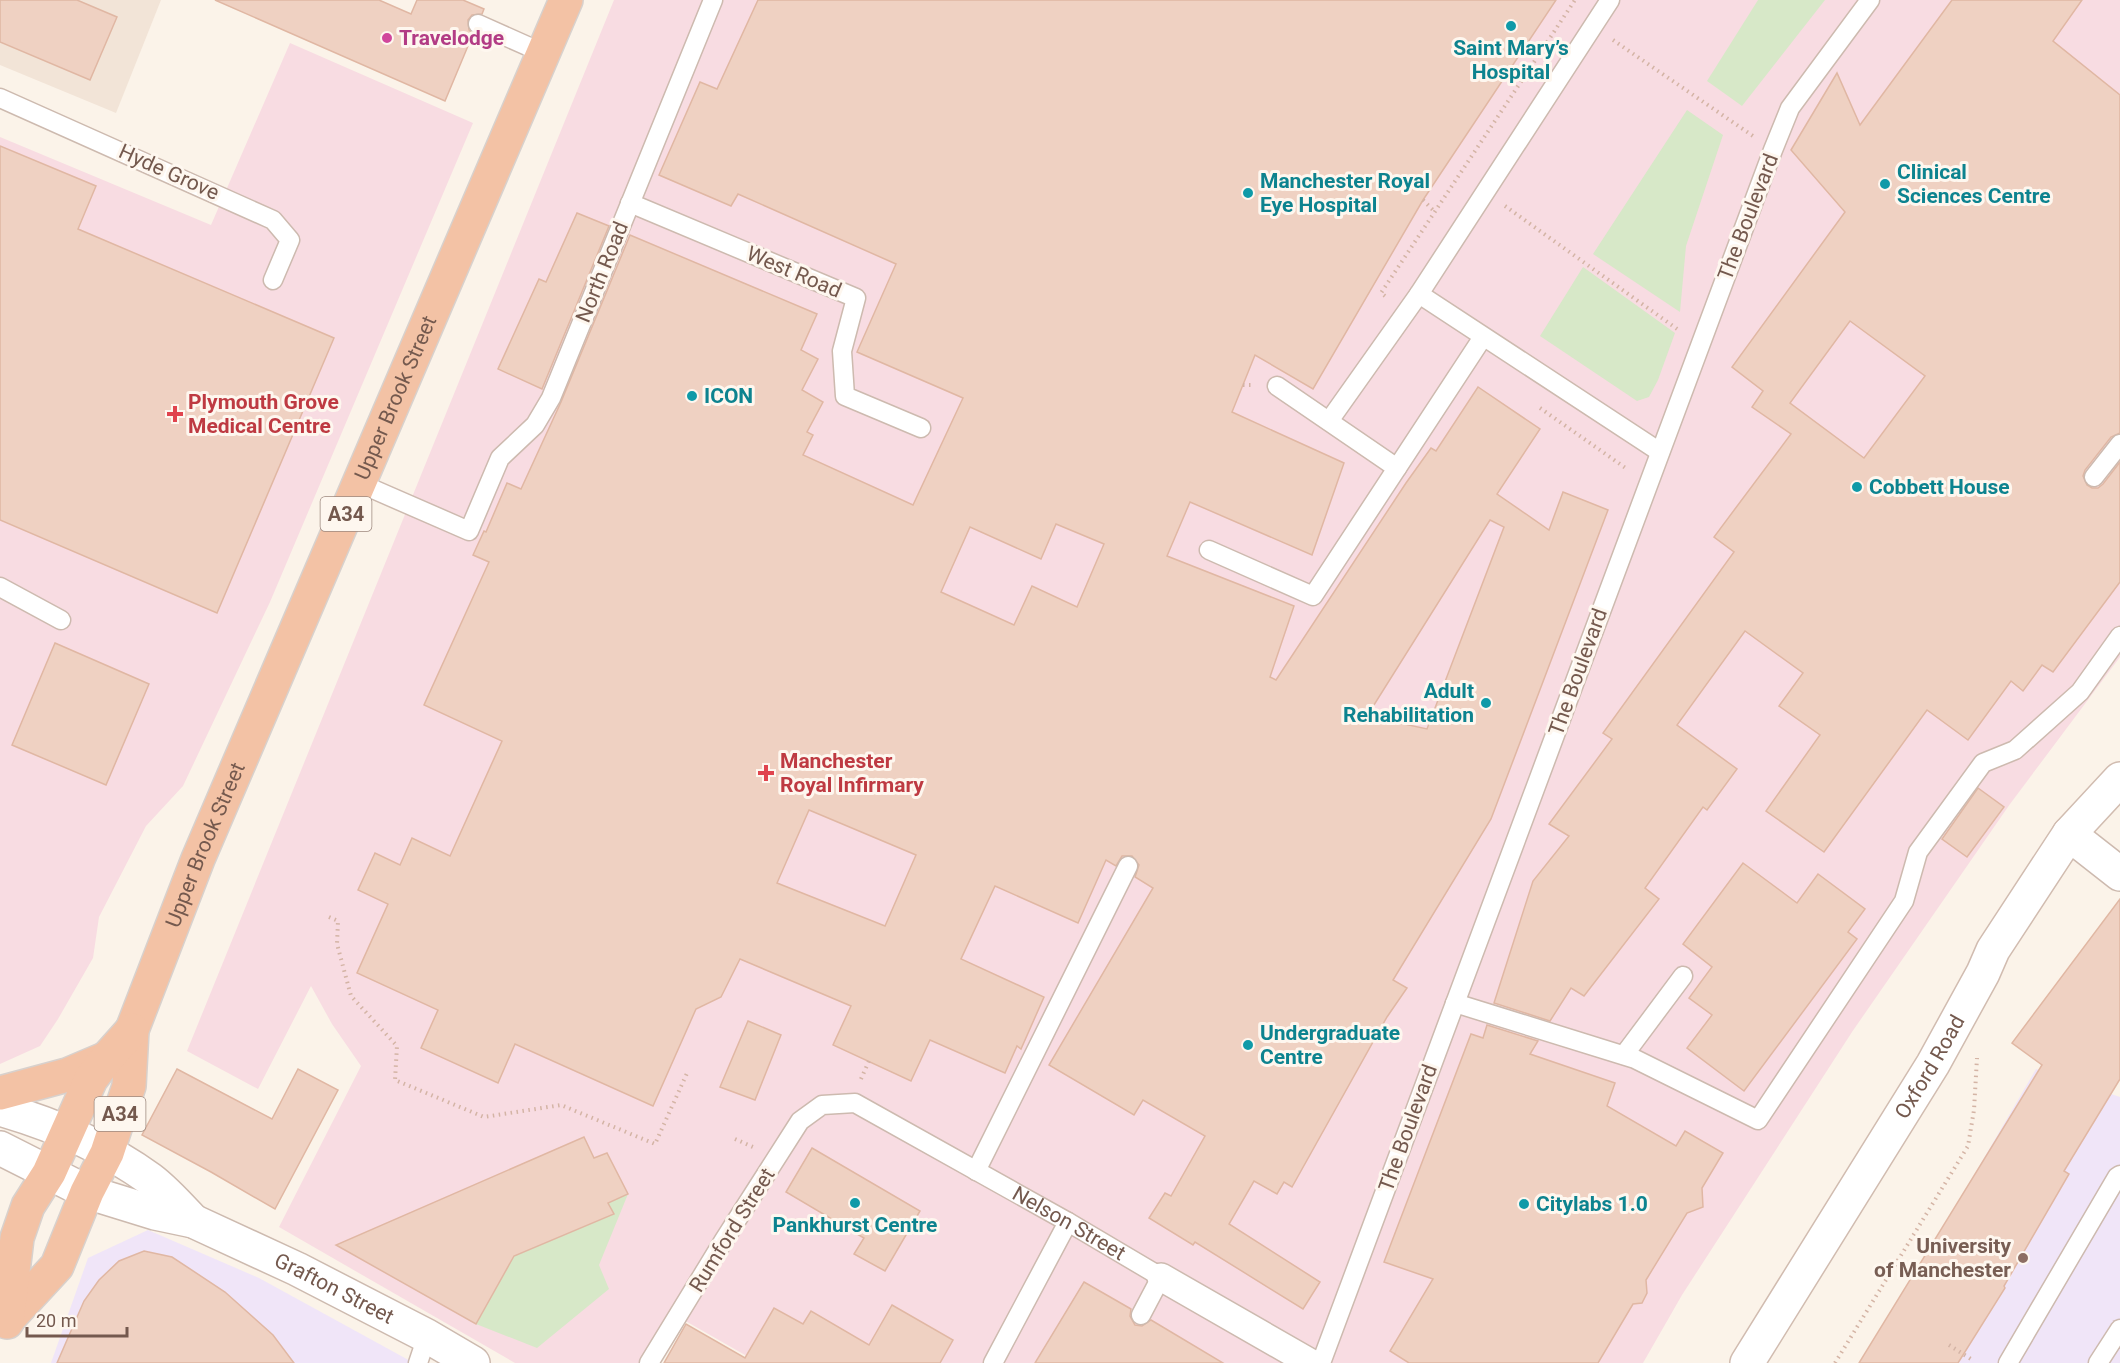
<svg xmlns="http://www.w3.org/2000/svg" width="2120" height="1363" font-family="Roboto,sans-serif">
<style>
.residential{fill:#f2e4d7}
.education{fill:#f0e5f8}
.medical{fill:#f8dce2}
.green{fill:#d7e8c8}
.building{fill:#efd1c2;stroke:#e0b7a3;stroke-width:1.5;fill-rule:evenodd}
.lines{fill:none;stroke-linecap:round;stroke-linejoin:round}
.service-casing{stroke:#cdbaaf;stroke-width:21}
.pedestrian-casing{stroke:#cdbaaf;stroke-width:30}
.minor-casing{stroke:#cdbaaf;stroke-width:36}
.tertiary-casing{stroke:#cdbaaf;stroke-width:36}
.secondary-casing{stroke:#d1bcb0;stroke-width:36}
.trunk-casing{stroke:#d8d1cd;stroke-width:36}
.path{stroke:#d4b4a5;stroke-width:4;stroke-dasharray:1.5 4.5;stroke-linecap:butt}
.service{stroke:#fff;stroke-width:18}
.pedestrian{stroke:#fff;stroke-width:27}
.minor{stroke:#fff;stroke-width:33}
.tertiary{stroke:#fff;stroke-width:33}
.secondary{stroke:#fff;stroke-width:33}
.trunk{stroke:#f3c2a5;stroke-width:33}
.culture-dot{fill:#0f9aa8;stroke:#fef7ef;stroke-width:2}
.hotel-dot{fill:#d1479c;stroke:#fef7ef;stroke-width:2}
.health-dot{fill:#e0444e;stroke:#fef7ef;stroke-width:2}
.education-dot{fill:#8d6e63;stroke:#fef7ef;stroke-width:2}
.labels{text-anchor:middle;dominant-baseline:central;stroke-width:6;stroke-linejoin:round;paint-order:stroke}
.shield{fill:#fef7ef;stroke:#9d887e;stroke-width:1.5}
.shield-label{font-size:20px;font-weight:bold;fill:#74594e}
.hotel-label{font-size:21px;font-weight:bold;fill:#b23c85;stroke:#fef7ef;text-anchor:start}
.culture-label{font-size:21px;font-weight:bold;fill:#0d838f;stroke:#fef7ef;text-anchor:start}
.street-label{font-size:21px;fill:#74594e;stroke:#fef7ef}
.health-label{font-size:21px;font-weight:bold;fill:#be3a42;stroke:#fef7ef;text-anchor:start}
.education-label{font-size:21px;font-weight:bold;fill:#785e54;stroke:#fef7ef;text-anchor:end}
</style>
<rect width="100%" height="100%" fill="#fbf3e9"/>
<polygon class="residential" points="0,0 161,0 116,113 0,65"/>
<g class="education">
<polygon points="2036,1069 2120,1097 2120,1363 1864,1363"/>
<polygon points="148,1230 259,1278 414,1363 51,1363 88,1258"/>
</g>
<g class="medical">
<polygon points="614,0 2120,0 2120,657 2010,804 1852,1032 1682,1295 1643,1363 759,1363 682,1319 657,1363 515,1363 279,1227 361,1066 332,1024 311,986 258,1089 187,1051"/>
<polygon points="290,43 473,123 270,602 183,786 146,826 99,917 93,958 58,1019 40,1046 0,1064 0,137 211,225"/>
</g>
<g class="green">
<polygon points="1758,0 1825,0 1742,106 1707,81"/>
<polygon points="1687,110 1723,135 1686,246 1680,312 1593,254"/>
<polygon points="1583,267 1675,333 1658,380 1649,397 1637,401 1540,336"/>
<polygon points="628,1194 599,1265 609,1289 537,1348 476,1324 514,1256 614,1214 608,1203"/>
</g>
<g class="building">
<polygon points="0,0 77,0 117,17 90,80 0,42"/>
<polygon points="215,0 379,0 411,14 417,0 463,0 484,9 482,14 472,15 468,20 469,30 473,34 445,101"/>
<path d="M758,0h798l-133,200 -110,189 -58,-34 -23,57 112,51 -32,92 -122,-53 -23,54 127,50 -24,71 6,3 130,-197 25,-35 5,3 42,-64 62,42 -43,65 52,36 14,-38 45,18 -117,309 -98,161 14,8 -20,29 -95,170 -8,-5 -7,12 -23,-13 -25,43 91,58 -17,27 -108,-67 -2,3 -44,-27 16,-25 6,3 34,-60 -62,-36 -9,15 -85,-50 104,-177 -18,-11 4,-12 -7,-9h-10l-6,10 -10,-6 -28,63 -83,-37 -34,73 83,38 -23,52 -4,-3 -12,27 -75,-33 -19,41 -78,-36 18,-39 -111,-47 -19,38 -25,12 -43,97 -138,-62 -17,39 -77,-35 17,-38 -81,-37 31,-69 -30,-14 17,-37 25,12 12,-27 38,18 52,-115 -78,-36 65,-143 -16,-7 11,-24 2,1 21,-49 14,6 40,-87 69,-167 187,79 -16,36 17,9 -16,31 21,12 -16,30 6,3 -10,20 110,50 50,-107 -106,-46 39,-88 -158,-70 -7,12 -72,-31 41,-93 17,7zM1490,520l14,7 -77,202 -60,-13zM1056,524l48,20 -27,63 -45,-21 -18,39 -73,-33 29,-65 71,32zM809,810l107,45 -31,71 -108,-43z"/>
<path d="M1952,0h130l-29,41 67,54v338l-9,4 -26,33 -2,6 4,9 5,3h6l5,-4 17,-22v120l-67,90 -11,-7 -19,26 -12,-10 -43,59 -41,-30 -103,142 -58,-41 54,-76 -41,-29 24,-33 -58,-42 -68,94 60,44 -30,41 -4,-3 -58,81 14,11 -75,97 -13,-8 -21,33 -56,-18 39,-122 36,-45 -20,-12 63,-85 -9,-6 131,-181 -20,-15 77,-103 -39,-27 11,-16 -31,-24 113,-155 -54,-62 46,-77 23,52zM1850,321l75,55 -61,82 -74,-55z"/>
<polygon points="0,146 96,186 78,229 334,338 217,613 0,520"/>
<polygon points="577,213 609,226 542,389 498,369 539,279 546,282"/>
<polygon points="55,643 149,684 106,785 12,745"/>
<polygon points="1978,788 2004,807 1967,857 1942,839"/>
<polygon points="1743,863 1797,903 1818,874 1865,909 1848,932 1857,939 1744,1091 1687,1048 1712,1015 1689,998 1712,967 1683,944"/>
<polygon points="2120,899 2120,1079 2064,1171 2069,1174 2004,1286 2005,1288 1958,1363 1859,1363 2042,1065 2012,1043"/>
<polygon points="748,1021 781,1035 755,1100 720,1087"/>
<polygon points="1487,1025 1538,1041 1530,1054 1615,1083 1607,1106 1676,1146 1685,1131 1723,1153 1702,1188 1703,1207 1687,1213 1646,1280 1647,1293 1642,1303 1633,1304 1598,1363 1409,1363 1390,1351 1433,1279 1384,1262 1471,1034 1483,1038"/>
<polygon points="177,1069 272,1119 298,1069 338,1090 275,1209 211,1172 142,1135"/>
<polygon points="584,1137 594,1158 607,1153 628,1194 608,1203 614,1214 514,1256 476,1324 336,1245"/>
<polygon points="812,1148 920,1211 885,1271 854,1254 864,1238 786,1192"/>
<polygon points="144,1251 172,1257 225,1292 273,1335 294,1363 57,1363 84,1301 99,1280 119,1261"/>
<polygon points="1084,1282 1131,1309 1130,1316 1135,1325 1142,1326 1151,1320 1223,1363 1035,1363"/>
<polygon points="892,1305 953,1340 940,1363 664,1363 686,1324 745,1358 774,1308 803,1324 811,1311 869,1345"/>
</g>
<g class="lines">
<defs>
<g id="service">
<polyline points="1610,0 1419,294 1660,452"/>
<polyline points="478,24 543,53"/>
<polyline points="0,98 273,220 290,240 273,280"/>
<polyline points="630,203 856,298 842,351 845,396 921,428"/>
<polyline points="1277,386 1397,468"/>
<polyline points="1329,421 1419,294"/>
<polyline points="2094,477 2120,444"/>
<polyline points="359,483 469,531 500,458 535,425 551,398 713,0"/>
<polyline points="1209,550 1313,596 1483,337"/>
<polyline points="0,587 61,620"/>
<polyline points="1455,1003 1635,1059 1758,1120 1904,901 1918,852 1983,763 2015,750 2080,692 2120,636"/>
<polyline points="1624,1055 1683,976"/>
<polyline points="976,1171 1128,866"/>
<polyline points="418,1363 427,1336"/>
<path id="s1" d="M649,1363l75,-123 76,-119 22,-16 33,-2 213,119 93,55 -20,38"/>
<polyline points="993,1363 1068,1222"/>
<polyline points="1321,1363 1773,150 1790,108 1870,0"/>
<polyline points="2008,1363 2117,1177 2120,1175"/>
<polyline points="2098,1363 2120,1329"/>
</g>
<polyline id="pedestrian" points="1161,1277 1311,1363"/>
<polyline id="minor" points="2069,834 2120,874"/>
<g id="tertiary">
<path d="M0,1109c52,15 106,38 150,70 16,12 30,28 43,42"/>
<path id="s2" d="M0,1148l87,44 68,21 38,8 104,48 130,67 46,27"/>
</g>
<g id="secondary">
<path id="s3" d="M1747,1363l186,-299 50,-91 10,-23 76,-116 51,-55"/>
</g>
<g id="trunk">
<polyline points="0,1093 67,1075 107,1058"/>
<path id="s4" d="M9,1318l48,-52 30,-74 20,-39 22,-67 3,-56 66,-171 368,-859"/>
<polyline points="7,1322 17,1238 28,1206 49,1173 91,1079 107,1058 132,1030"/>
</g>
</defs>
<use href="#service" class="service-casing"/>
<use href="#pedestrian" class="pedestrian-casing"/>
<use href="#minor" class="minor-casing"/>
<use href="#tertiary" class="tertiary-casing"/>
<use href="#secondary" class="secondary-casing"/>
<use href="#trunk" class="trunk-casing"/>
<g class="path">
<polyline points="1613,40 1753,136"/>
<polyline points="1423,200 1435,212"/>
<polyline points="1505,206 1680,331"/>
<polyline points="1385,296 1381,293 1575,0"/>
<polyline points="1243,385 1252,385"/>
<polyline points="1540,408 1627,469"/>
<polyline points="329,917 338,921 337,944 351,996 397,1046 395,1080 484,1117 561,1105 655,1144 688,1071"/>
<polyline points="861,1079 869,1061"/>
<polyline points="735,1139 753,1147"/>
<polyline points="1949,1345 1974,1361"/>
<polyline points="1835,1363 1968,1146 1974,1110 1977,1058"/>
</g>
<use href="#service" class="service"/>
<use href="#pedestrian" class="pedestrian"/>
<use href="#minor" class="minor"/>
<use href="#tertiary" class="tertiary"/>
<use href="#secondary" class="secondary"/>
<use href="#trunk" class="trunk"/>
</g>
<g class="culture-dot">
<circle cx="1511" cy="26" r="6"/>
<circle cx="1885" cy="184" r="6"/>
<circle cx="1248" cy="193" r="6"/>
<circle cx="692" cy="396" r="6"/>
<circle cx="1857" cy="487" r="6"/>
<circle cx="1486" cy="703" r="6"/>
<circle cx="1248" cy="1045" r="6"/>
<circle cx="855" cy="1203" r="6"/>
<circle cx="1524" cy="1204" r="6"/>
</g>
<circle class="hotel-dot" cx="387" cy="38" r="6"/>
<g class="health-dot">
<path d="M172 405h6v6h6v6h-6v6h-6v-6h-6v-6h6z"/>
<path d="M763 764h6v6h6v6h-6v6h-6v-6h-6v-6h6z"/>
</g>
<circle class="education-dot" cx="2023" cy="1258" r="6"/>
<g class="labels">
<g class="shield">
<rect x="320.5" y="497" width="51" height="34" rx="4.5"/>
<rect x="94.5" y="1097" width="51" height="34" rx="4.5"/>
</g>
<g class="shield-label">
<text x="346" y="514">A34</text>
<text x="120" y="1114">A34</text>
</g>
<g class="hotel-label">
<text x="399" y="38">Travelodge</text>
</g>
<g class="culture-label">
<text x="1511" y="48" text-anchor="middle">Saint Mary’s<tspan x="1511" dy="24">Hospital</tspan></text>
<text x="1897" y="172">Clinical<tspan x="1897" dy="24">Sciences Centre</tspan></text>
<text x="1260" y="181">Manchester Royal<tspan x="1260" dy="24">Eye Hospital</tspan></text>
<text x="704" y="396">ICON</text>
<text x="1869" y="487">Cobbett House</text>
<text x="1474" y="691" text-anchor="end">Adult<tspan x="1474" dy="24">Rehabilitation</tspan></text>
<text x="1260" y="1033">Undergraduate<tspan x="1260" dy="24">Centre</tspan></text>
<text x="1536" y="1204">Citylabs 1.0</text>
<text x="855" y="1225" text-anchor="middle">Pankhurst Centre</text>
</g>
<g class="street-label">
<text transform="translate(169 172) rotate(24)">Hyde Grove</text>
<text transform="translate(1748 217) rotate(-69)">The Boulevard</text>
<text transform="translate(602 272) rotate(-68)">North Road</text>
<text transform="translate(794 272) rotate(23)">West Road</text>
<text stroke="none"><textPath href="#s4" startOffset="1006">Upper Brook Street</textPath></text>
<text transform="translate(1578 672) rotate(-70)">The Boulevard</text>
<text stroke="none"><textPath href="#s4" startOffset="520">Upper Brook Street</textPath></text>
<text stroke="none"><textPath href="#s3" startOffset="348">Oxford Road</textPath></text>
<text transform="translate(1408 1128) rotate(-70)">The Boulevard</text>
<text stroke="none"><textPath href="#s1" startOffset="591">Nelson Street</textPath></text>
<text transform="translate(732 1230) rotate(-58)">Rumford Street</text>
<text stroke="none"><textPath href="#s2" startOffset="364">Grafton Street</textPath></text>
</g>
<g class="health-label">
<text x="188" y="402">Plymouth Grove<tspan x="188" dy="24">Medical Centre</tspan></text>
<text x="780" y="761">Manchester<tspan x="780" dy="24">Royal Infirmary</tspan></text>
</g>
<g class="education-label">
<text x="2011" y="1246">University<tspan x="2011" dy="24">of Manchester</tspan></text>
</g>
</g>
<path d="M27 1327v9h100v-9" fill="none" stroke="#74594e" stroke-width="3"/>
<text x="36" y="1327" font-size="18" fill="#74594e" stroke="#fef7ef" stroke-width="4.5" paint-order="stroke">20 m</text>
</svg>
